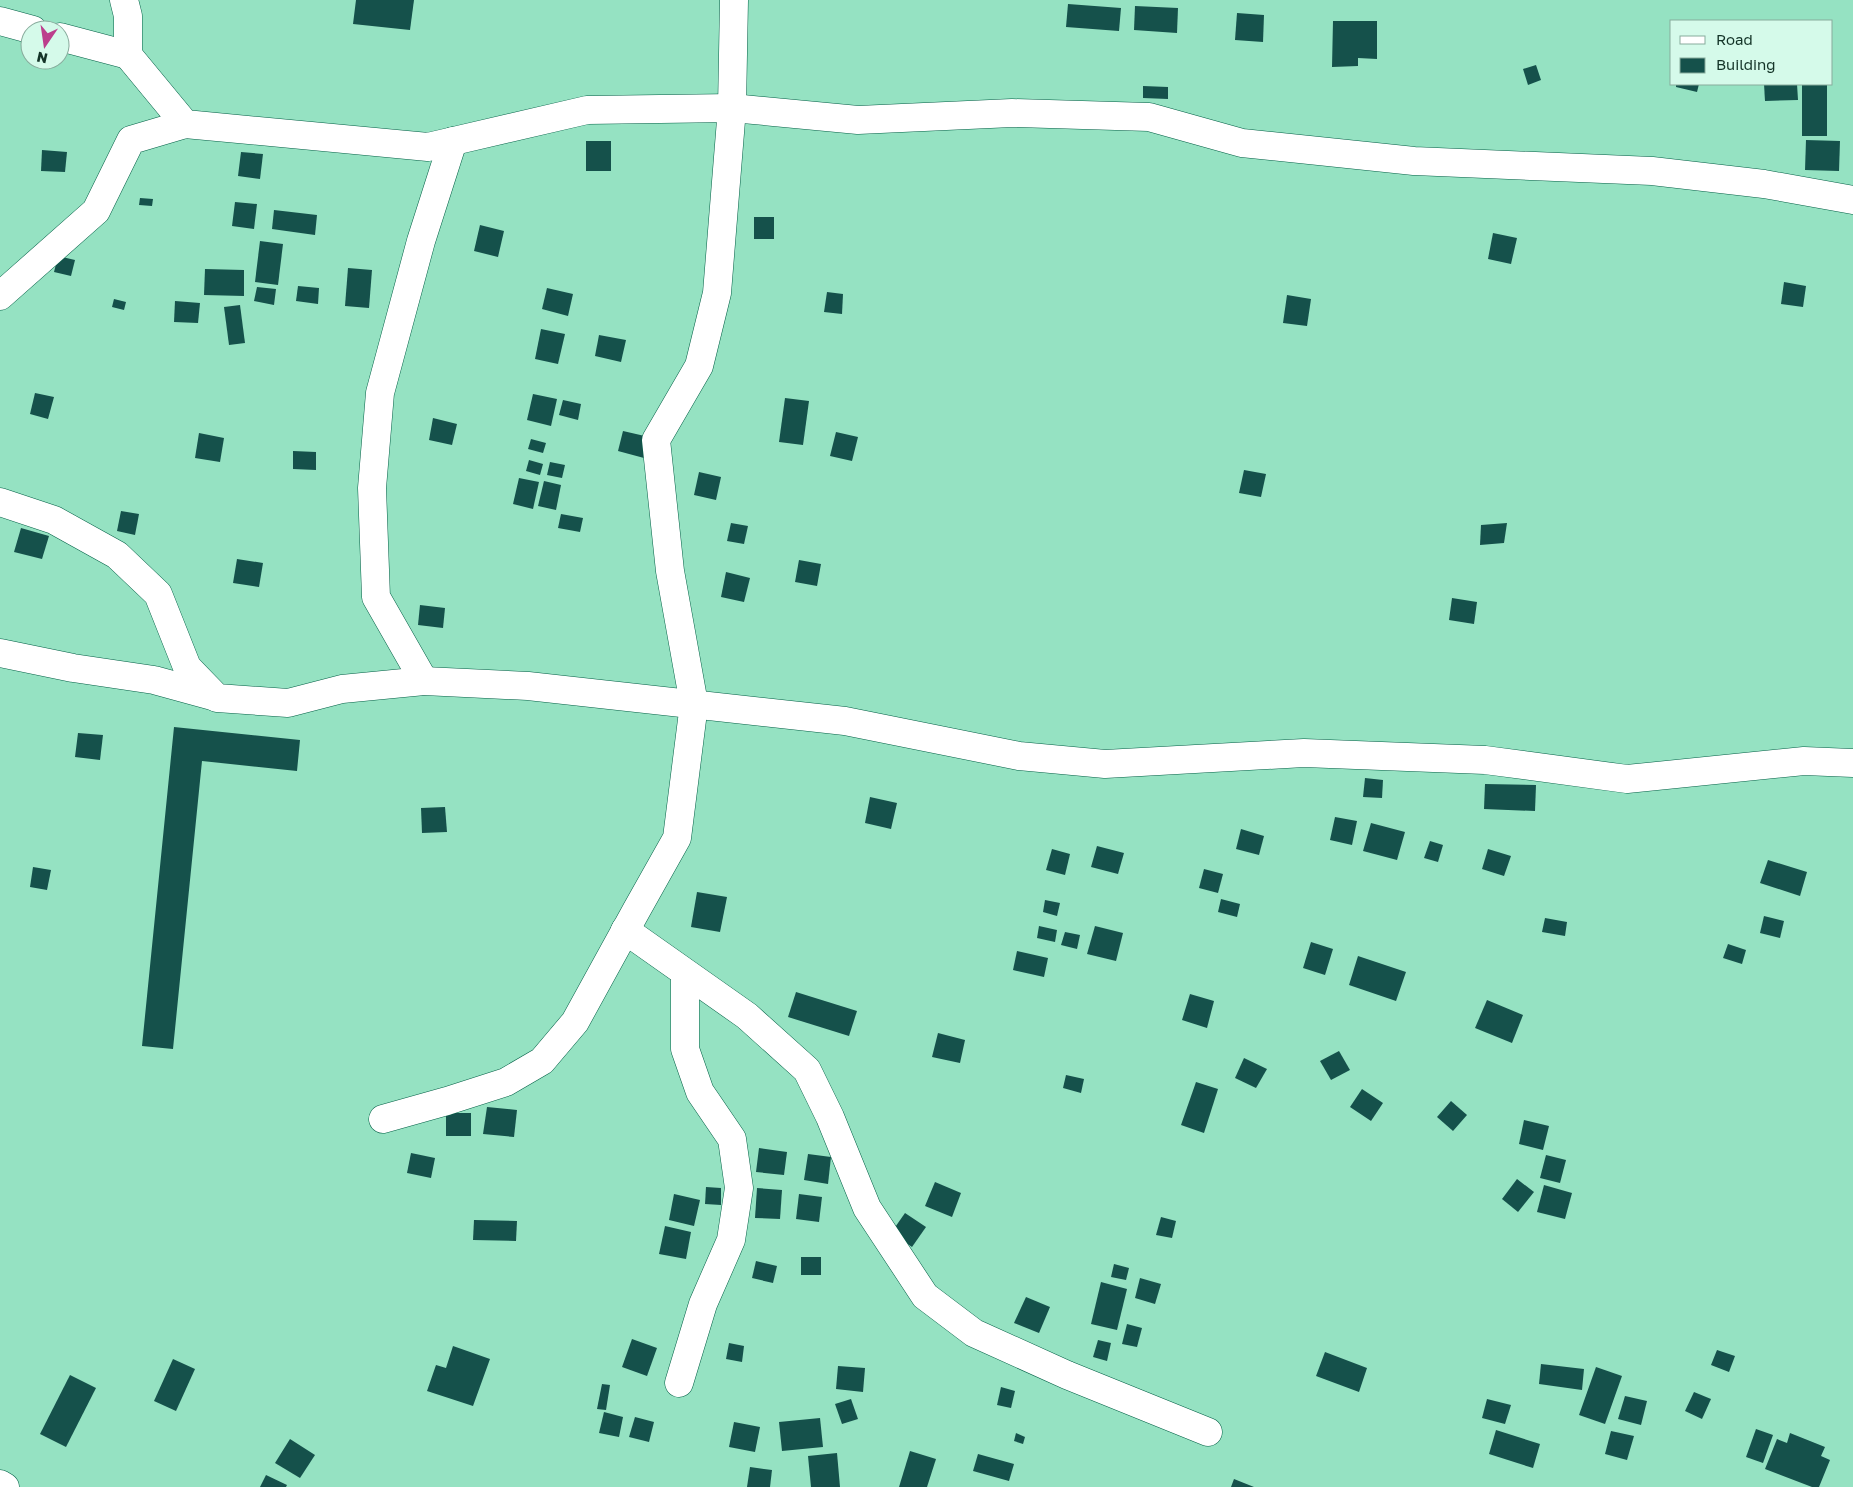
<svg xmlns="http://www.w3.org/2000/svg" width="1853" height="1487" font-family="'Golos Text',sans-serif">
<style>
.building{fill:#15514b}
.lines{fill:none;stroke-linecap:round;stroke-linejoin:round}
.street-casing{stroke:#036046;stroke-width:29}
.street{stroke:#fff;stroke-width:28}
</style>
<rect width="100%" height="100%" fill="#95e2c2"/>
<g class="building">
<polygon points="356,0 414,0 410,30 353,24"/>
<polygon points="1068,4 1121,8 1119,31 1066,27"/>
<polygon points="1135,6 1178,8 1177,33 1134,30"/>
<polygon points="1237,13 1264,15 1263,42 1235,40"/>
<polygon points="1333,21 1377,21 1377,59 1358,58 1358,66 1332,67"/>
<polygon points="1536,65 1541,80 1528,85 1523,69"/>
<polygon points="1676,84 1699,84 1697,92 1676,87"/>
<polygon points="1764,84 1797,84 1798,100 1765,101"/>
<rect x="1802" y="84" width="25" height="52"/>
<polygon points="1143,86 1168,87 1168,99 1143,98"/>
<polygon points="1806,140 1840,141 1839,171 1805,170"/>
<rect x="586" y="141" width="25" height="30"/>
<polygon points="42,150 67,152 65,172 41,171"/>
<polygon points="241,152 263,154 260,179 238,176"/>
<polygon points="140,198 153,199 152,206 139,205"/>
<polygon points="235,202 257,204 254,229 232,226"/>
<polygon points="274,210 317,215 315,235 272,229"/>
<rect x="754" y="217" width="20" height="22"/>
<polygon points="480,225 504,231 498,257 474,251"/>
<polygon points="1493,233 1517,238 1511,264 1488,259"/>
<polygon points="260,241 283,244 278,285 255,282"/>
<polygon points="58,256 75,260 71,276 54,272"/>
<polygon points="348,268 372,270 369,308 345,306"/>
<polygon points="205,269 244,270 244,296 204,295"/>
<polygon points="1784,282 1806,286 1803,307 1781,304"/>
<polygon points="298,286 319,288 318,304 296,301"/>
<polygon points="257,287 276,289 274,305 254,301"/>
<polygon points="547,288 573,294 568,316 542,309"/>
<polygon points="827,292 843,294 842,314 824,312"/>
<polygon points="1287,295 1311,299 1307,326 1283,323"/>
<polygon points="114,299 126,302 124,310 112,307"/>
<polygon points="175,301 200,303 198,323 174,322"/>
<polygon points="240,305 245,343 229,345 224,307"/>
<polygon points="541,329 565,334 558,364 535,359"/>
<polygon points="599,335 626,340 621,362 595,356"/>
<polygon points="35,393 54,397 48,419 30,414"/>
<polygon points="533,394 557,399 551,426 527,420"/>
<polygon points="785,398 809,401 803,445 779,442"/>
<polygon points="563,400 581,404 578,420 559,415"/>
<polygon points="433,418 457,424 452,445 429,440"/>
<polygon points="623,431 649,437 644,458 618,451"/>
<polygon points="836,432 858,437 852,461 830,456"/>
<polygon points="199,433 224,438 220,462 195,458"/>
<polygon points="531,439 546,443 543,453 528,449"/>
<polygon points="293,451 316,452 316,470 293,469"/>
<polygon points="529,460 543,464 540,475 526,471"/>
<polygon points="550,462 565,465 562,478 547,475"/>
<polygon points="1244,470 1266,474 1261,497 1239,493"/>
<polygon points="699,472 721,477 716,500 694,495"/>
<polygon points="519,478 539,482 533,509 513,504"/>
<polygon points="544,481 561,485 556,510 538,506"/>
<polygon points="121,511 139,514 135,535 117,531"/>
<polygon points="561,514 583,518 580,532 558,528"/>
<polygon points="731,523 748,526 744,544 727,541"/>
<polygon points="1507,523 1504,543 1480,545 1481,525"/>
<polygon points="21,528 49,536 42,559 14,552"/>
<polygon points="237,559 263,563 259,587 233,583"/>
<polygon points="799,560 821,564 817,586 795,582"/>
<polygon points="726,572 750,578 744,602 721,597"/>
<polygon points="1452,598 1477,602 1474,624 1449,620"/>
<polygon points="420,605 445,608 443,628 418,625"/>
<polygon points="174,727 300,740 297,771 202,761 173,1049 142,1046"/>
<polygon points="78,733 103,735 100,760 75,757"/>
<polygon points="1365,778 1383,780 1382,798 1363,797"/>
<polygon points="1485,784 1536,785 1535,811 1484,809"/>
<polygon points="870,797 897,803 891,829 865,823"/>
<polygon points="445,807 447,832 422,833 421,808"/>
<polygon points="1335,817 1357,821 1352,845 1330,840"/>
<polygon points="1371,823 1405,832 1397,860 1363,851"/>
<polygon points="1241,829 1264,836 1259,855 1236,849"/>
<polygon points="1430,841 1443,845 1438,862 1424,858"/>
<polygon points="1097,846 1124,853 1118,874 1091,867"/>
<polygon points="1052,849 1070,854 1065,875 1046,870"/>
<polygon points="1488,849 1511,856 1504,876 1482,869"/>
<polygon points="1768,860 1807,872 1800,896 1760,883"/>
<polygon points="33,867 51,870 47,890 30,887"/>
<polygon points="1204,869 1223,874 1218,893 1199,888"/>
<polygon points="697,892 727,897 720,932 691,927"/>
<polygon points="1221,899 1240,904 1237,917 1218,912"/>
<polygon points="1045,900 1060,903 1057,916 1043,912"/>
<polygon points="1764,916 1784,921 1780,938 1760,933"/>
<polygon points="1545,918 1567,922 1565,936 1542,932"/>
<polygon points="1039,926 1057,930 1055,942 1037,938"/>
<polygon points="1095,926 1123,933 1116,961 1087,954"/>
<polygon points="1065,932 1080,935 1077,949 1061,945"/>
<polygon points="1311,942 1333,949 1325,975 1303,968"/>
<polygon points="1728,944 1746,950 1742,964 1723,958"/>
<polygon points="1017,951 1048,958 1044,977 1013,970"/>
<polygon points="1358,956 1406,972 1396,1001 1349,985"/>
<polygon points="796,992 857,1011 849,1036 788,1017"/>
<polygon points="1190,994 1214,1001 1207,1028 1182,1020"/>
<polygon points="1487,1000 1523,1015 1512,1043 1475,1028"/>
<polygon points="938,1033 965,1040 960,1063 932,1057"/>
<polygon points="1339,1051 1350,1070 1331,1080 1320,1061"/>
<polygon points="1244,1058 1267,1069 1256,1088 1235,1078"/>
<polygon points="1066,1075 1084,1079 1081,1093 1063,1088"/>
<polygon points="1196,1082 1218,1089 1204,1133 1181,1125"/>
<polygon points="1362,1089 1383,1103 1371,1121 1350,1107"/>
<polygon points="1451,1101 1467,1115 1453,1131 1437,1117"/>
<polygon points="487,1107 517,1110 514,1137 483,1134"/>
<rect x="446" y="1113" width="25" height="23"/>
<polygon points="1524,1120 1549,1126 1543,1150 1519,1144"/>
<polygon points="759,1148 787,1152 784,1175 756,1172"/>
<polygon points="411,1153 435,1158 431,1178 407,1173"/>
<polygon points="808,1154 831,1157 828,1184 804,1180"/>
<polygon points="1546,1155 1566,1160 1560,1183 1540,1178"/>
<polygon points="1517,1179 1534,1192 1518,1212 1502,1199"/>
<polygon points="935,1182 961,1193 952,1217 925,1206"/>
<polygon points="1544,1185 1572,1193 1565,1219 1537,1212"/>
<polygon points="706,1187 721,1188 721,1205 705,1204"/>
<polygon points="757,1188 782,1190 780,1219 755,1218"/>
<polygon points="674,1194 700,1200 694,1226 669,1220"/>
<polygon points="799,1194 822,1197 819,1222 796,1219"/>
<polygon points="905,1213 926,1227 912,1247 891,1233"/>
<polygon points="1161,1217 1176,1221 1172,1238 1156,1235"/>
<polygon points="474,1220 517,1221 516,1241 473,1240"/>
<polygon points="665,1226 691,1232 686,1259 659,1254"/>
<rect x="801" y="1257" width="20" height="18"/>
<polygon points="756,1261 777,1266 773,1283 752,1278"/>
<polygon points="1114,1264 1129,1268 1126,1280 1111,1277"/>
<polygon points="1140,1278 1161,1284 1155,1304 1135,1298"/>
<polygon points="1101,1282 1127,1289 1117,1330 1091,1324"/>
<polygon points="1026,1297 1050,1307 1039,1333 1014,1323"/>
<polygon points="1127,1324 1142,1328 1137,1347 1122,1344"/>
<polygon points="632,1339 657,1348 647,1376 622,1367"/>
<polygon points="1098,1340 1111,1343 1107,1361 1093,1357"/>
<polygon points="729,1343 744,1346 742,1362 726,1359"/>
<polygon points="453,1346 490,1359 473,1406 427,1391 436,1365 446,1368"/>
<polygon points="1717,1350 1735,1356 1729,1372 1711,1365"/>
<polygon points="1325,1352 1367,1368 1359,1392 1316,1376"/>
<polygon points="173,1359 195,1369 176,1411 154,1401"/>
<polygon points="1541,1364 1584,1369 1582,1390 1539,1384"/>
<polygon points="838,1366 865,1368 863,1392 836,1389"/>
<polygon points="1596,1367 1622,1376 1605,1424 1579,1415"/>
<polygon points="70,1375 96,1388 66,1447 40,1434"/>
<polygon points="602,1384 610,1385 606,1410 597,1409"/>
<polygon points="1001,1387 1015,1391 1011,1408 997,1405"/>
<polygon points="1694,1392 1711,1399 1702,1419 1685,1411"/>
<polygon points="1625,1396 1647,1401 1641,1425 1618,1419"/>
<polygon points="851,1399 858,1419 842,1424 835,1404"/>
<polygon points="1487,1399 1511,1405 1505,1424 1482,1418"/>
<polygon points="604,1412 623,1417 619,1437 599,1433"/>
<polygon points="635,1417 654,1422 649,1442 629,1437"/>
<polygon points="820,1418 823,1447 782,1451 779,1422"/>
<polygon points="734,1422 760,1427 755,1452 729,1447"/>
<polygon points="1756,1429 1773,1435 1763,1463 1746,1457"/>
<polygon points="1496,1430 1540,1444 1533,1468 1489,1454"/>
<polygon points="1611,1431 1634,1436 1627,1460 1605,1454"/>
<polygon points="1016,1433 1025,1437 1023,1444 1014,1441"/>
<polygon points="1790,1433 1825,1447 1821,1456 1830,1460 1819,1487 1812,1487 1765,1469 1777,1439 1787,1443"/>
<polygon points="290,1439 315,1455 300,1478 275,1463"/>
<polygon points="910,1451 936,1459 927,1487 899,1487"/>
<polygon points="837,1453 840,1487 811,1487 808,1456"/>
<polygon points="978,1454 1014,1464 1009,1481 973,1471"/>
<polygon points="750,1467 772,1470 770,1487 747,1487"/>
<polygon points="266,1475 287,1485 286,1487 260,1487"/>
<polygon points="1234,1479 1254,1487 1231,1487"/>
</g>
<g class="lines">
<defs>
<g id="street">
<polyline points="124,0 128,16 128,55 185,124 428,147 587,110 732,108 858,120 1012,113 1149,117 1242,143 1414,161 1652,171 1764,184 1853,200"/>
<polyline points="0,21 33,30"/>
<polyline points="60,37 128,55"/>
<polyline points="0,296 96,211 131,140 185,124"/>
<polyline points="0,502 54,520 117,555 158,594 187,667 217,698 288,703 342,689 424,681 528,686 845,721 1019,756 1105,764 1304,753 1485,760 1627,779 1804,761 1853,763"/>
<polyline points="0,653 73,668 154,680 216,697"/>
<polyline points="424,681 376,597 372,488 380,393 421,241 453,141"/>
<polyline points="625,930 747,1016 807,1070 830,1117 867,1208 925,1296 974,1333 1067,1375 1208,1432"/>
<polyline points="383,1119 447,1101 506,1082 542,1061 575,1022 636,911 677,838 694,704 670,571 656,440 699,366 717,293 732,108 734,0"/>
<polyline points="679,1383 703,1304 731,1240 739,1188 732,1139 700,1092 685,1049 685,974"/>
<polyline points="0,1484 5,1487"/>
</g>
</defs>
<use href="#street" class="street-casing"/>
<use href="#street" class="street"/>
</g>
<rect x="1670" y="20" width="162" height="65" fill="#d5faea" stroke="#88ab9c"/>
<rect x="1680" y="36" width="25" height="8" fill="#ffffff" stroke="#88ab9c"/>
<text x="1716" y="45" font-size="15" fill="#143428">Road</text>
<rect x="1680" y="58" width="25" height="15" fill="#15514b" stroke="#88ab9c"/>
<text x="1716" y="70" font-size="15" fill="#143428">Building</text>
<g transform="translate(45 45) rotate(193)"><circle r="24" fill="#d5faea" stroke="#88ab9c"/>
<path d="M0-4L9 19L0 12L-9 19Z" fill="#bc3e8c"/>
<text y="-8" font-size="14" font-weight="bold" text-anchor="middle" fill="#143428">N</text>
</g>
</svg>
